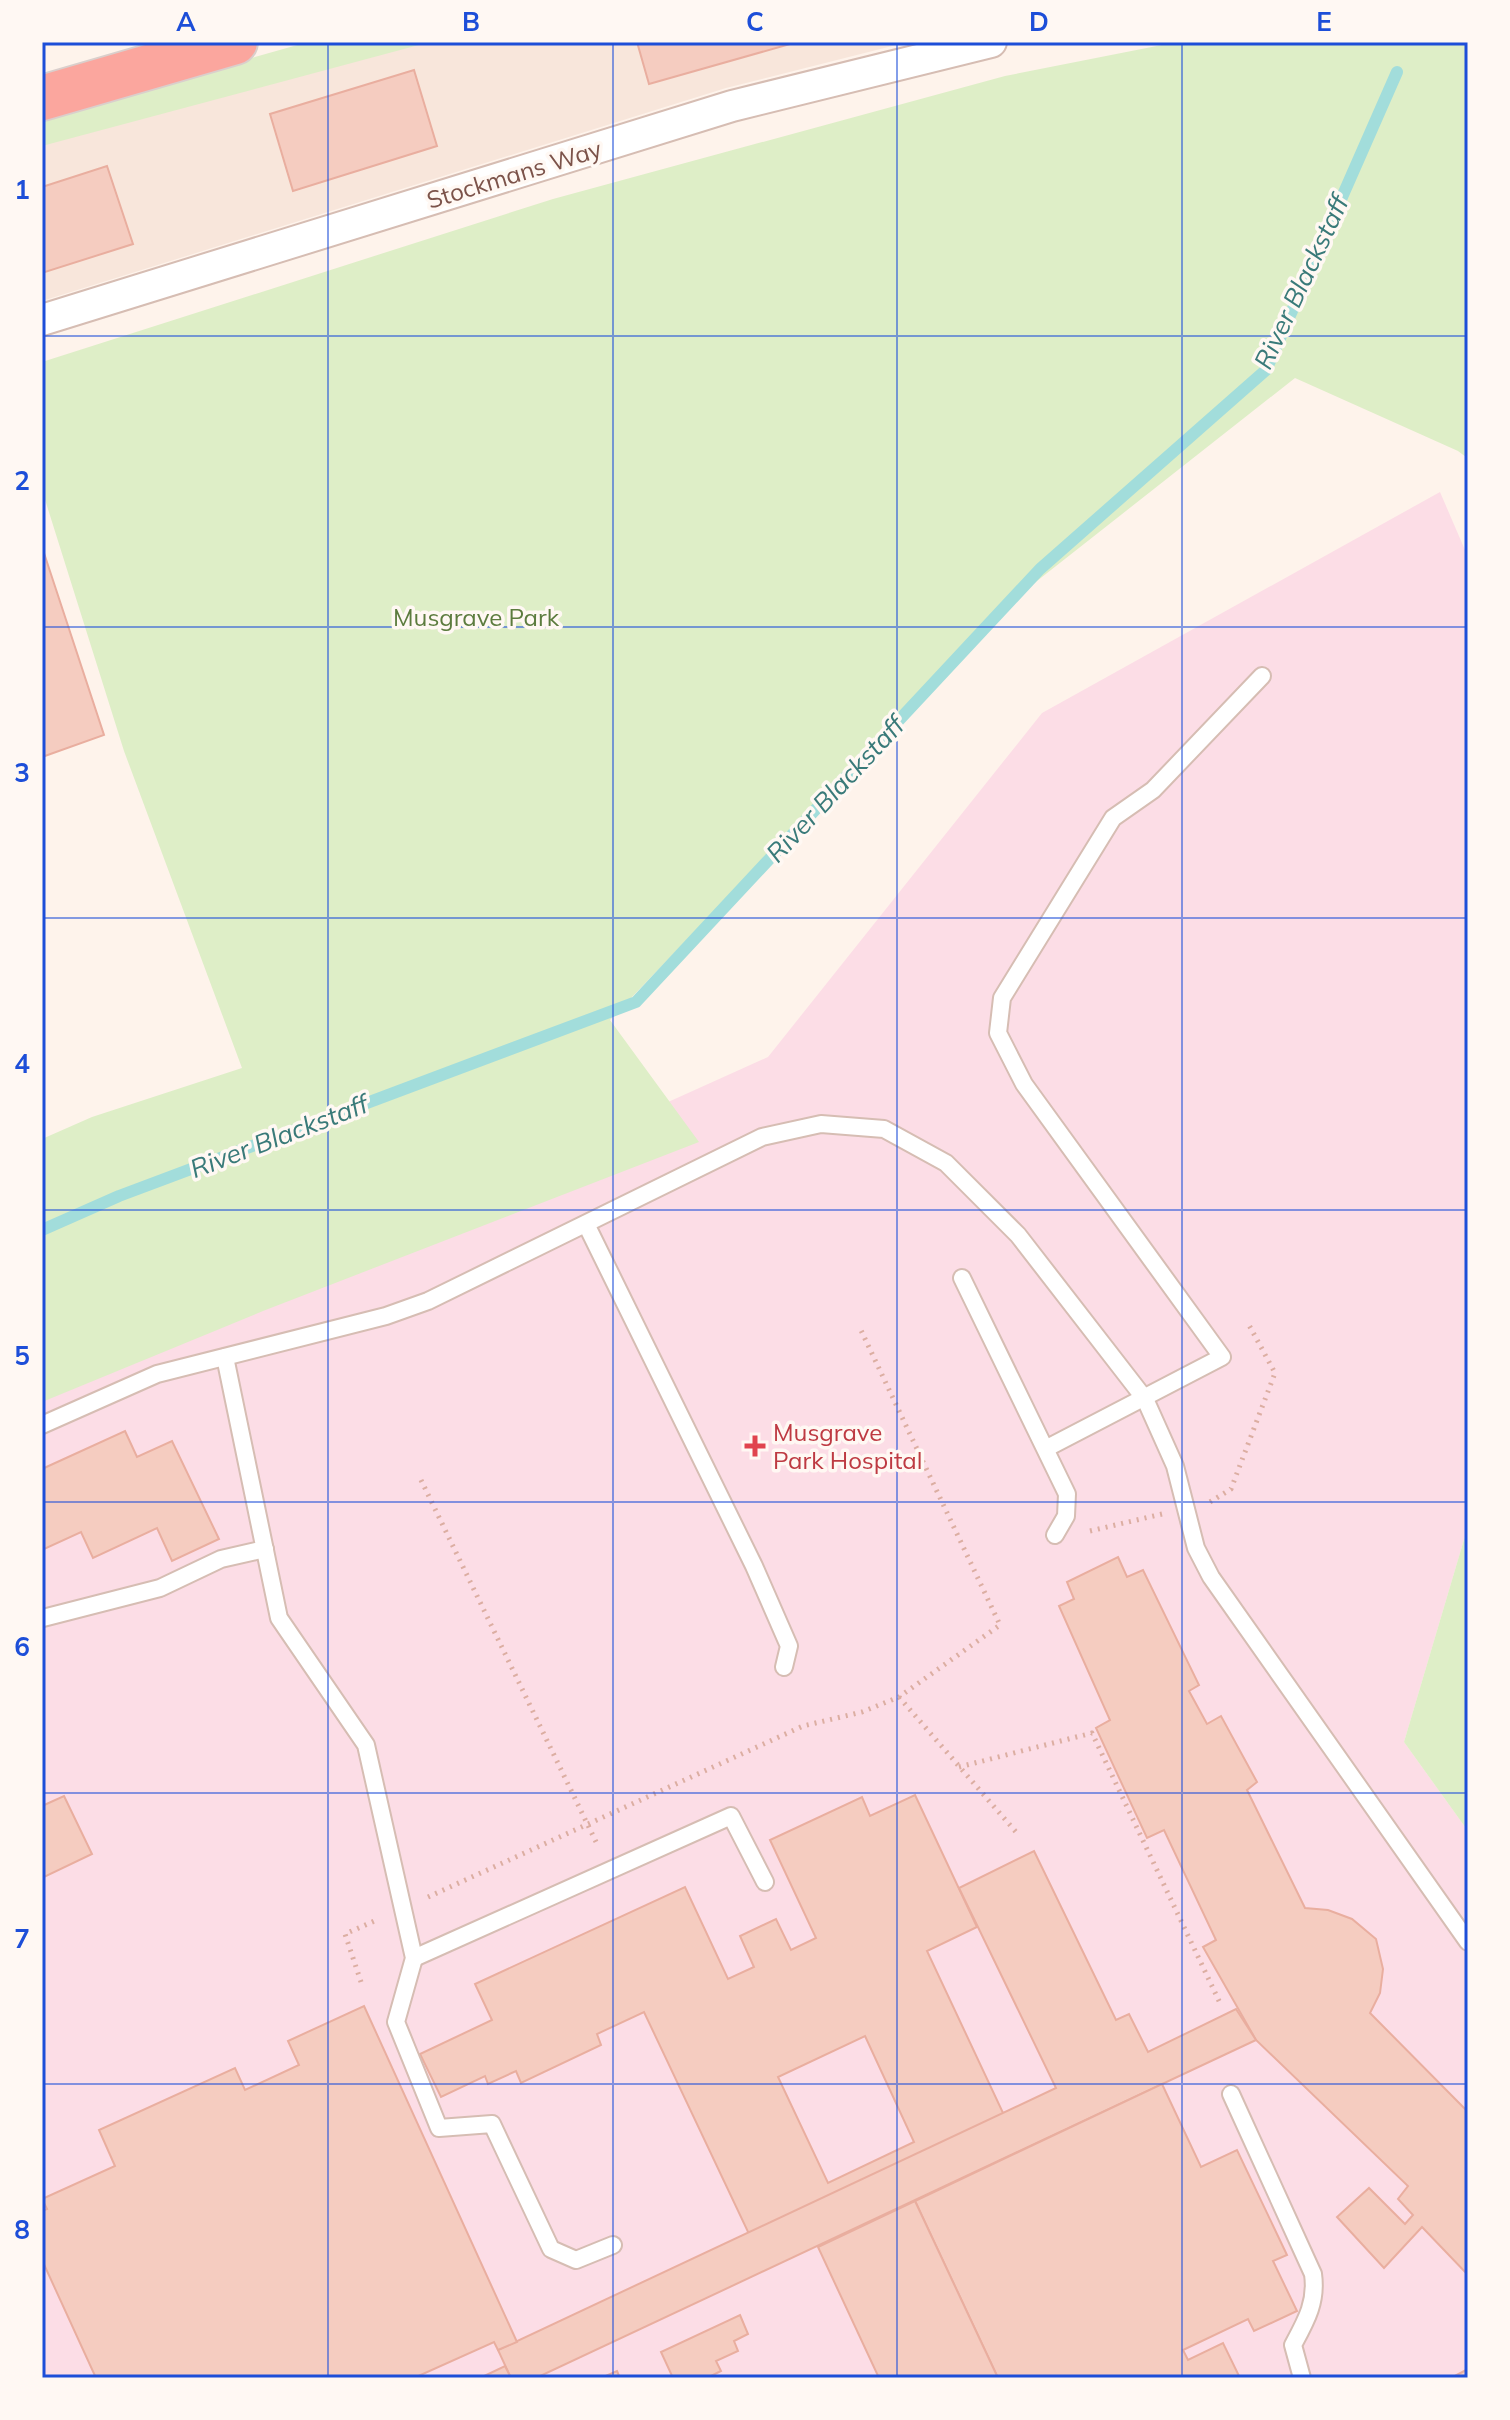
<svg xmlns="http://www.w3.org/2000/svg" width="1510" height="2420" font-family="Mulish,sans-serif">
<style>
.residential{fill:#f8e6db}
.medical{fill:#fcdde6}
.green{fill:#deeec7}
.lines{fill:none;stroke-linecap:round;stroke-linejoin:round}
.stream{stroke:#a2dddb;stroke-width:12}
.building{fill:#f5ccc0;stroke:#e9ae9f;stroke-width:2;fill-rule:evenodd}
.service-casing{stroke:#d6bdb3;stroke-width:20}
.minor-casing{stroke:#d6bdb3;stroke-width:34}
.motorway-casing{stroke:#dacfcc;stroke-width:48}
.path{stroke:#dcaea2;stroke-width:5;stroke-dasharray:2 6;stroke-linecap:butt}
.service{stroke:#fff;stroke-width:16}
.minor{stroke:#fff;stroke-width:30}
.motorway{stroke:#fba69e;stroke-width:44}
.grid{fill:none;stroke:#1d4ed8;stroke-width:2;stroke-opacity:0.55}
.health-dot{fill:#e0444e;stroke:#fff8f3;stroke-width:3}
.labels{text-anchor:middle;dominant-baseline:central;stroke-width:7;stroke-linejoin:round;paint-order:stroke}
.street-label{font-size:24px;fill:#7c534a;stroke:#fff8f3}
.park-label{font-size:24px;fill:#5c7c3e;stroke:#fff8f3}
.health-label{font-size:24px;fill:#be3a42;stroke:#fff8f3;text-anchor:start}
.water-label{font-size:26px;font-style:italic;fill:#397a79;stroke:#fff8f3}
.neatline{fill:none;stroke:#1d4ed8;stroke-width:3}
.grid-label{font-size:26px;text-anchor:middle;font-weight:bold;fill:#1d4ed8}
</style>
<rect width="100%" height="100%" fill="#fef3eb"/>
<polygon class="residential" points="379,42 908,42 726,88 42,301 42,140"/>
<polygon class="medical" points="1440,492 1468,557 1468,1526 1404,1742 1468,1831 1468,2378 42,2378 42,1366 362,1240 768,1057 1042,713"/>
<g class="green">
<polygon points="308,42 430,42 42,146 42,117"/>
<polygon points="1177,42 1468,42 1468,483 1466,457 1458,451 1295,378 1009,603 610,1020 699,1142 263,1311 42,1402 42,1139 92,1117 242,1068 124,751 42,490 42,362 553,199 1005,76"/>
<polygon points="1468,1526 1468,1831 1404,1742"/>
</g>
<g class="lines">
<polyline class="stream" points="42,1230 119,1196 636,1002 1040,569 1266,370 1397,72"/>
</g>
<g class="building">
<polygon points="637,42 797,42 649,84"/>
<polygon points="414,70 437,146 293,191 270,114"/>
<polygon points="107,166 133,244 42,273 42,187"/>
<polygon points="42,547 104,735 42,757"/>
<polygon points="125,1431 137,1457 172,1441 219,1539 172,1561 157,1528 93,1558 81,1532 42,1550 42,1469"/>
<polygon points="1118,1557 1127,1577 1143,1570 1199,1685 1189,1691 1207,1724 1221,1716 1257,1782 1247,1790 1305,1908 1328,1910 1352,1919 1376,1939 1383,1969 1380,1993 1370,2013 1468,2112 1468,2275 1422,2227 1384,2268 1337,2217 1369,2188 1405,2224 1413,2215 1398,2199 1408,2186 1256,2040 1203,1947 1216,1940 1164,1830 1147,1838 1096,1728 1110,1720 1059,1606 1074,1599 1067,1582"/>
<path d="M915,1795l62,132 -50,24 77,164 -255,119 -105,-222 -47,22 4,11 -80,38 -5,-12 -28,13 -3,-8 -44,21 -21,-43 72,-34 -17,-36 210,-97 43,92 26,-12 -14,-31 36,-17 15,31 25,-12 -46,-98 92,-43 8,19zM865,2036l49,106 -86,41 -50,-106z"/>
<polygon points="64,1796 92,1854 42,1878 42,1806"/>
<polygon points="1034,1851 1116,2020 1129,2014 1148,2052 1236,2009 1256,2040 536,2378 511,2378 498,2350 1056,2088 959,1888"/>
<polygon points="364,2006 517,2342 498,2350 494,2342 414,2378 96,2378 42,2260 42,2211 47,2209 42,2199 115,2166 99,2130 235,2068 245,2090 299,2065 288,2041"/>
<polygon points="1162,2084 1201,2167 1237,2150 1287,2255 1273,2261 1297,2311 1254,2331 1248,2319 1183,2350 1188,2360 1223,2343 1240,2378 998,2378 915,2201"/>
<polygon points="915,2201 998,2378 879,2378 818,2247"/>
<polygon points="740,2315 748,2334 734,2341 738,2351 716,2361 721,2371 707,2378 673,2378 661,2352"/>
<polygon points="505,2366 511,2378 480,2378"/>
<polygon points="1468,2369 1468,2378 1451,2378"/>
<polygon points="617,2371 620,2378 601,2378"/>
</g>
<g class="lines">
<defs>
<g id="service">
<polyline points="586,1224 754,1566 789,1646 784,1667"/>
<polyline points="962,1278 1067,1494 1066,1516 1055,1535"/>
<polyline points="225,1357 279,1618 366,1745 414,1958 396,2022 439,2128 492,2124 551,2249 576,2260 613,2245"/>
<polyline points="42,1425 157,1374 386,1316 428,1301 762,1137 821,1124 884,1129 946,1163 1018,1235 1145,1399 1175,1466 1196,1548 1211,1577 1468,1942"/>
<polyline points="1047,1448 1222,1357 1024,1084 998,1033 1002,998 1113,818 1153,790 1262,676"/>
<polyline points="43,1618 160,1588 221,1559 265,1549"/>
<polyline points="414,1958 731,1816 765,1882"/>
<path d="M1231,2094l82,180c4,28 -7,47 -20,71l9,33"/>
</g>
<polyline id="minor" points="42,320 732,106 991,42"/>
<polyline id="motorway" points="42,98 235,42"/>
</defs>
<use href="#service" class="service-casing"/>
<use href="#minor" class="minor-casing"/>
<use href="#motorway" class="motorway-casing"/>
<g class="path">
<polyline points="421,1480 598,1846"/>
<polyline points="1210,1502 1231,1489 1275,1373 1249,1325"/>
<polyline points="1090,1531 1162,1514"/>
<polyline points="899,1697 1016,1832"/>
<polyline points="959,1767 1092,1733 1220,2003"/>
<polyline points="428,1897 803,1726 862,1712 899,1697 1000,1625 859,1326"/>
<polyline points="361,1982 345,1934 379,1919"/>
</g>
<use href="#service" class="service"/>
<use href="#minor" class="minor"/>
<use href="#motorway" class="motorway"/>
</g>
<path class="grid" d="M328,42v2336M613,42v2336M897,42v2336M1182,42v2336M42,336h1426M42,627h1426M42,918h1426M42,1210h1426M42,1502h1426M42,1793h1426M42,2084h1426"/>
<path class="health-dot" d="M751 1434h8v8h8v8h-8v8h-8v-8h-8v-8h8z"/>
<g class="labels">
<g class="street-label">
<text transform="translate(514 174) rotate(-17)">Stockmans Way</text>
</g>
<g class="park-label">
<text x="476" y="617">Musgrave Park</text>
</g>
<g class="health-label">
<text x="773" y="1432">Musgrave<tspan x="773" dy="28">Park Hospital</tspan></text>
</g>
<g class="water-label">
<text transform="translate(1301 282) rotate(-65)">River Blackstaff</text>
<text transform="translate(835 789) rotate(-47)">River Blackstaff</text>
<text transform="translate(279 1136) rotate(-21)">River Blackstaff</text>
</g>
</g>
<rect width="1510" height="2420" fill="none" stroke="#fff8f3" stroke-width="88"/>
<rect x="44" y="44" width="1422" height="2332" class="neatline"/>
<g class="grid-label">
<text x="186" y="31">A</text>
<text x="471" y="31">B</text>
<text x="755" y="31">C</text>
<text x="1039" y="31">D</text>
<text x="1324" y="31">E</text>
<text x="22" y="199">1</text>
<text x="22" y="490">2</text>
<text x="22" y="782">3</text>
<text x="22" y="1073">4</text>
<text x="22" y="1365">5</text>
<text x="22" y="1656">6</text>
<text x="22" y="1948">7</text>
<text x="22" y="2239">8</text>
</g>
</svg>
